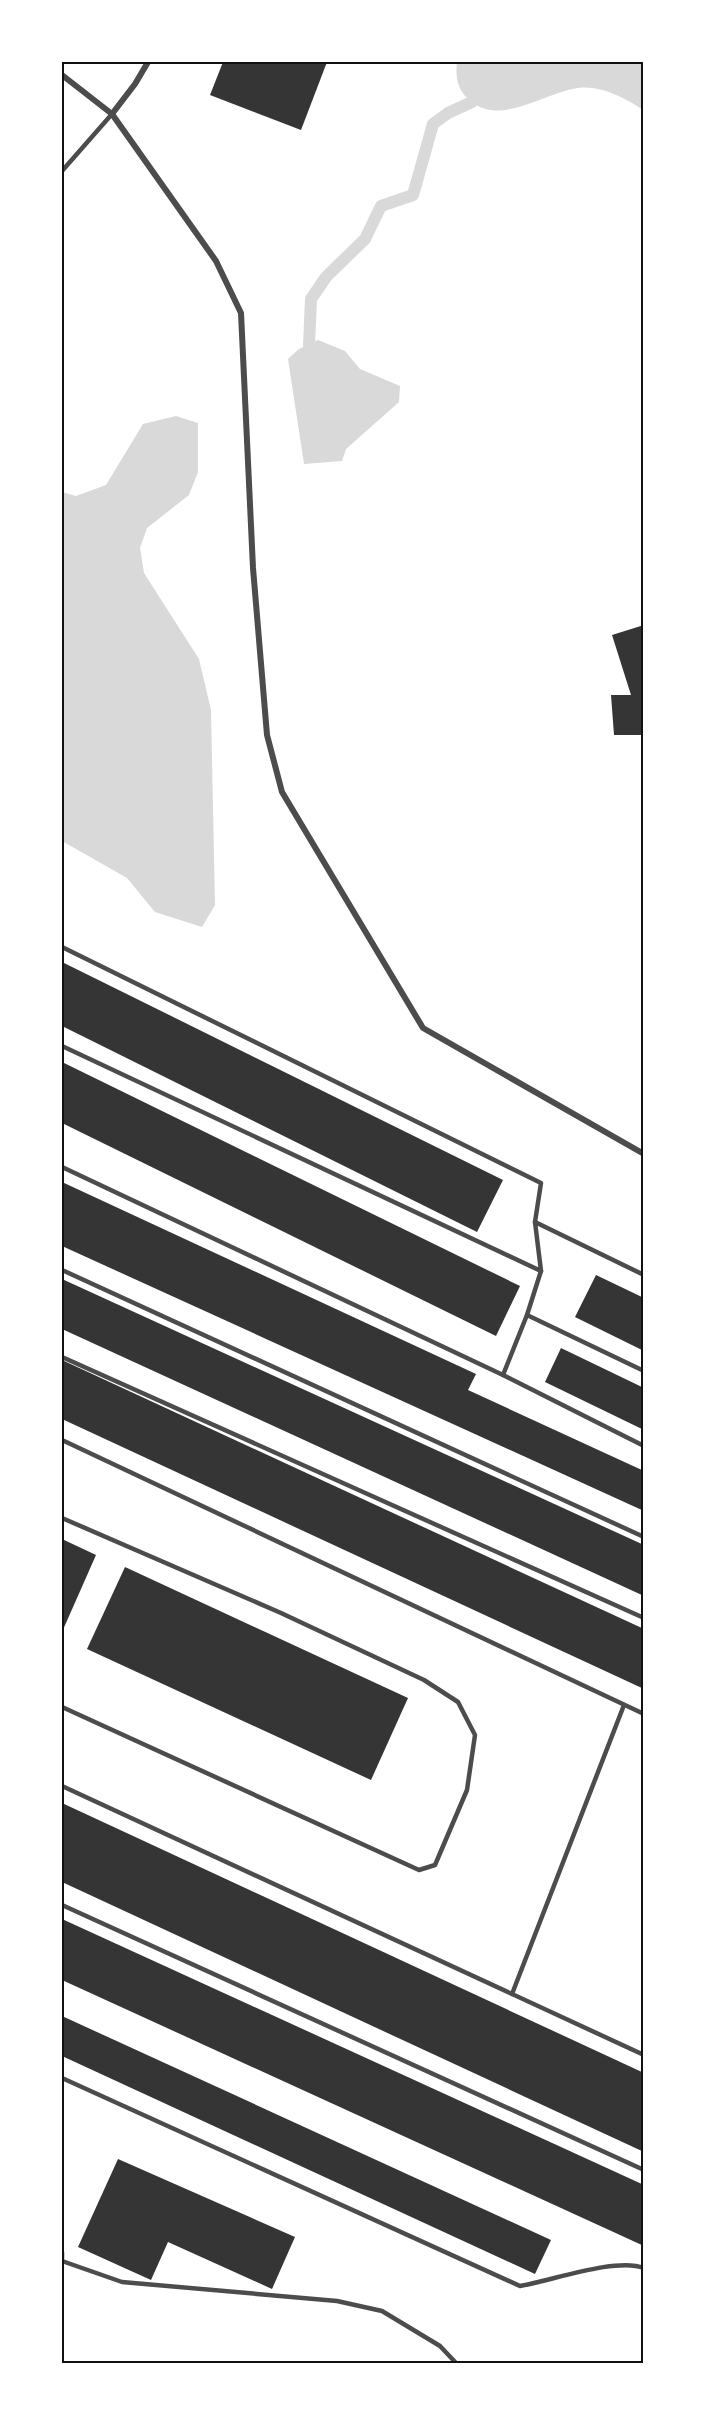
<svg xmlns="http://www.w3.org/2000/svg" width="705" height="2425" font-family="Lato,sans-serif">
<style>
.water{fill:#d9d9d9}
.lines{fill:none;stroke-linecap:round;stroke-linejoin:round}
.stream{stroke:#d9d9d9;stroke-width:12}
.building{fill:#353535}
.service{stroke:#4c4c4c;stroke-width:4.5}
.minor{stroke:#4c4c4c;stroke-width:6}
.neatline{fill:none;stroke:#111;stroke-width:2}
</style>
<rect width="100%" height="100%" fill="#fff"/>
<g class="water">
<path d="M457,62h186v48c-18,-12 -42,-25 -65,-22 -33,4 -76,38 -106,14 -14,-10 -17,-23 -15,-40z"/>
<polygon points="318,340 345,351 360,369 400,386 399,402 346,449 342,461 304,464 288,359 299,349"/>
<polygon points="176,416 198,423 198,472 189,495 147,528 140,548 144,573 199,659 211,710 215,905 202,927 155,912 127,878 62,841 62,492 76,496 106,485 143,424"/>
</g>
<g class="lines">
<polyline class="stream" points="309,345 311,299 326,277 365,239 381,206 413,195 433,124 448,113 472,102"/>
</g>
<g class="building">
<polygon points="223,62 327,62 301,130 210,95"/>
<polygon points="644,625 644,735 614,735 611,695 631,695 612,635"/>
<polygon points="62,962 503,1180 477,1232 62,1026"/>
<polygon points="62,1062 520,1286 496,1336 62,1123"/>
<polygon points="62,1182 476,1374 468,1390 644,1471 644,1511 62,1246"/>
<polygon points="596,1275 644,1298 644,1351 575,1317"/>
<polygon points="62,1279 644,1545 644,1596 62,1329"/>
<polygon points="561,1348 644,1388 644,1430 545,1382"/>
<polygon points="62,1360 644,1629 644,1689 62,1419"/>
<polygon points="62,1539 96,1555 62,1632"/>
<polygon points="125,1567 408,1698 371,1780 87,1649"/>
<polygon points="62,1803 644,2073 644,2152 62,1882"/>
<polygon points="62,1919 644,2185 644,2246 62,1980"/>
<polygon points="62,2016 551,2240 535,2274 62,2056"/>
<polygon points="118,2159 295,2237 272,2289 168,2242 151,2280 78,2247"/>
</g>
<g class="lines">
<g class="service">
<polyline points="62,171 112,114"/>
<polyline points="62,947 541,1183 535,1222"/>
<polyline points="62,1046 541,1271 535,1222 644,1275"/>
<polyline points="62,1167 503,1375"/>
<polyline points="62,1270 644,1537"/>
<polyline points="541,1271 527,1315 644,1371"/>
<polyline points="527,1315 503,1375 644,1446"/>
<polyline points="62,1357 644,1618"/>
<polyline points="62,1440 644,1714"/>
<polyline points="62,1518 281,1613 424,1680 458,1702 475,1735 467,1790 435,1865 419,1870 62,1707"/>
<polyline points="62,1786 644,2055"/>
<polyline points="62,1905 644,2170"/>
<polyline points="512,1994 624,1705"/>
<path d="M62,2078l458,208c31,-5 96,-29 124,-18"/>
<polyline points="62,2252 62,2262"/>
<polyline points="62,2261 122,2282 337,2301 382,2311 440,2346 457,2364"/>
</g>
<g class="minor">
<polyline points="62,75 112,114 216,261 241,313 253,568 267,735 282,792 423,1028 644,1154"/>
<polyline points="112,114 135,84 148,62"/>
</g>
</g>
<rect width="705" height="2425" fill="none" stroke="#ffffff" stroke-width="126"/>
<rect x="63" y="63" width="579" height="2299" class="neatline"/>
</svg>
